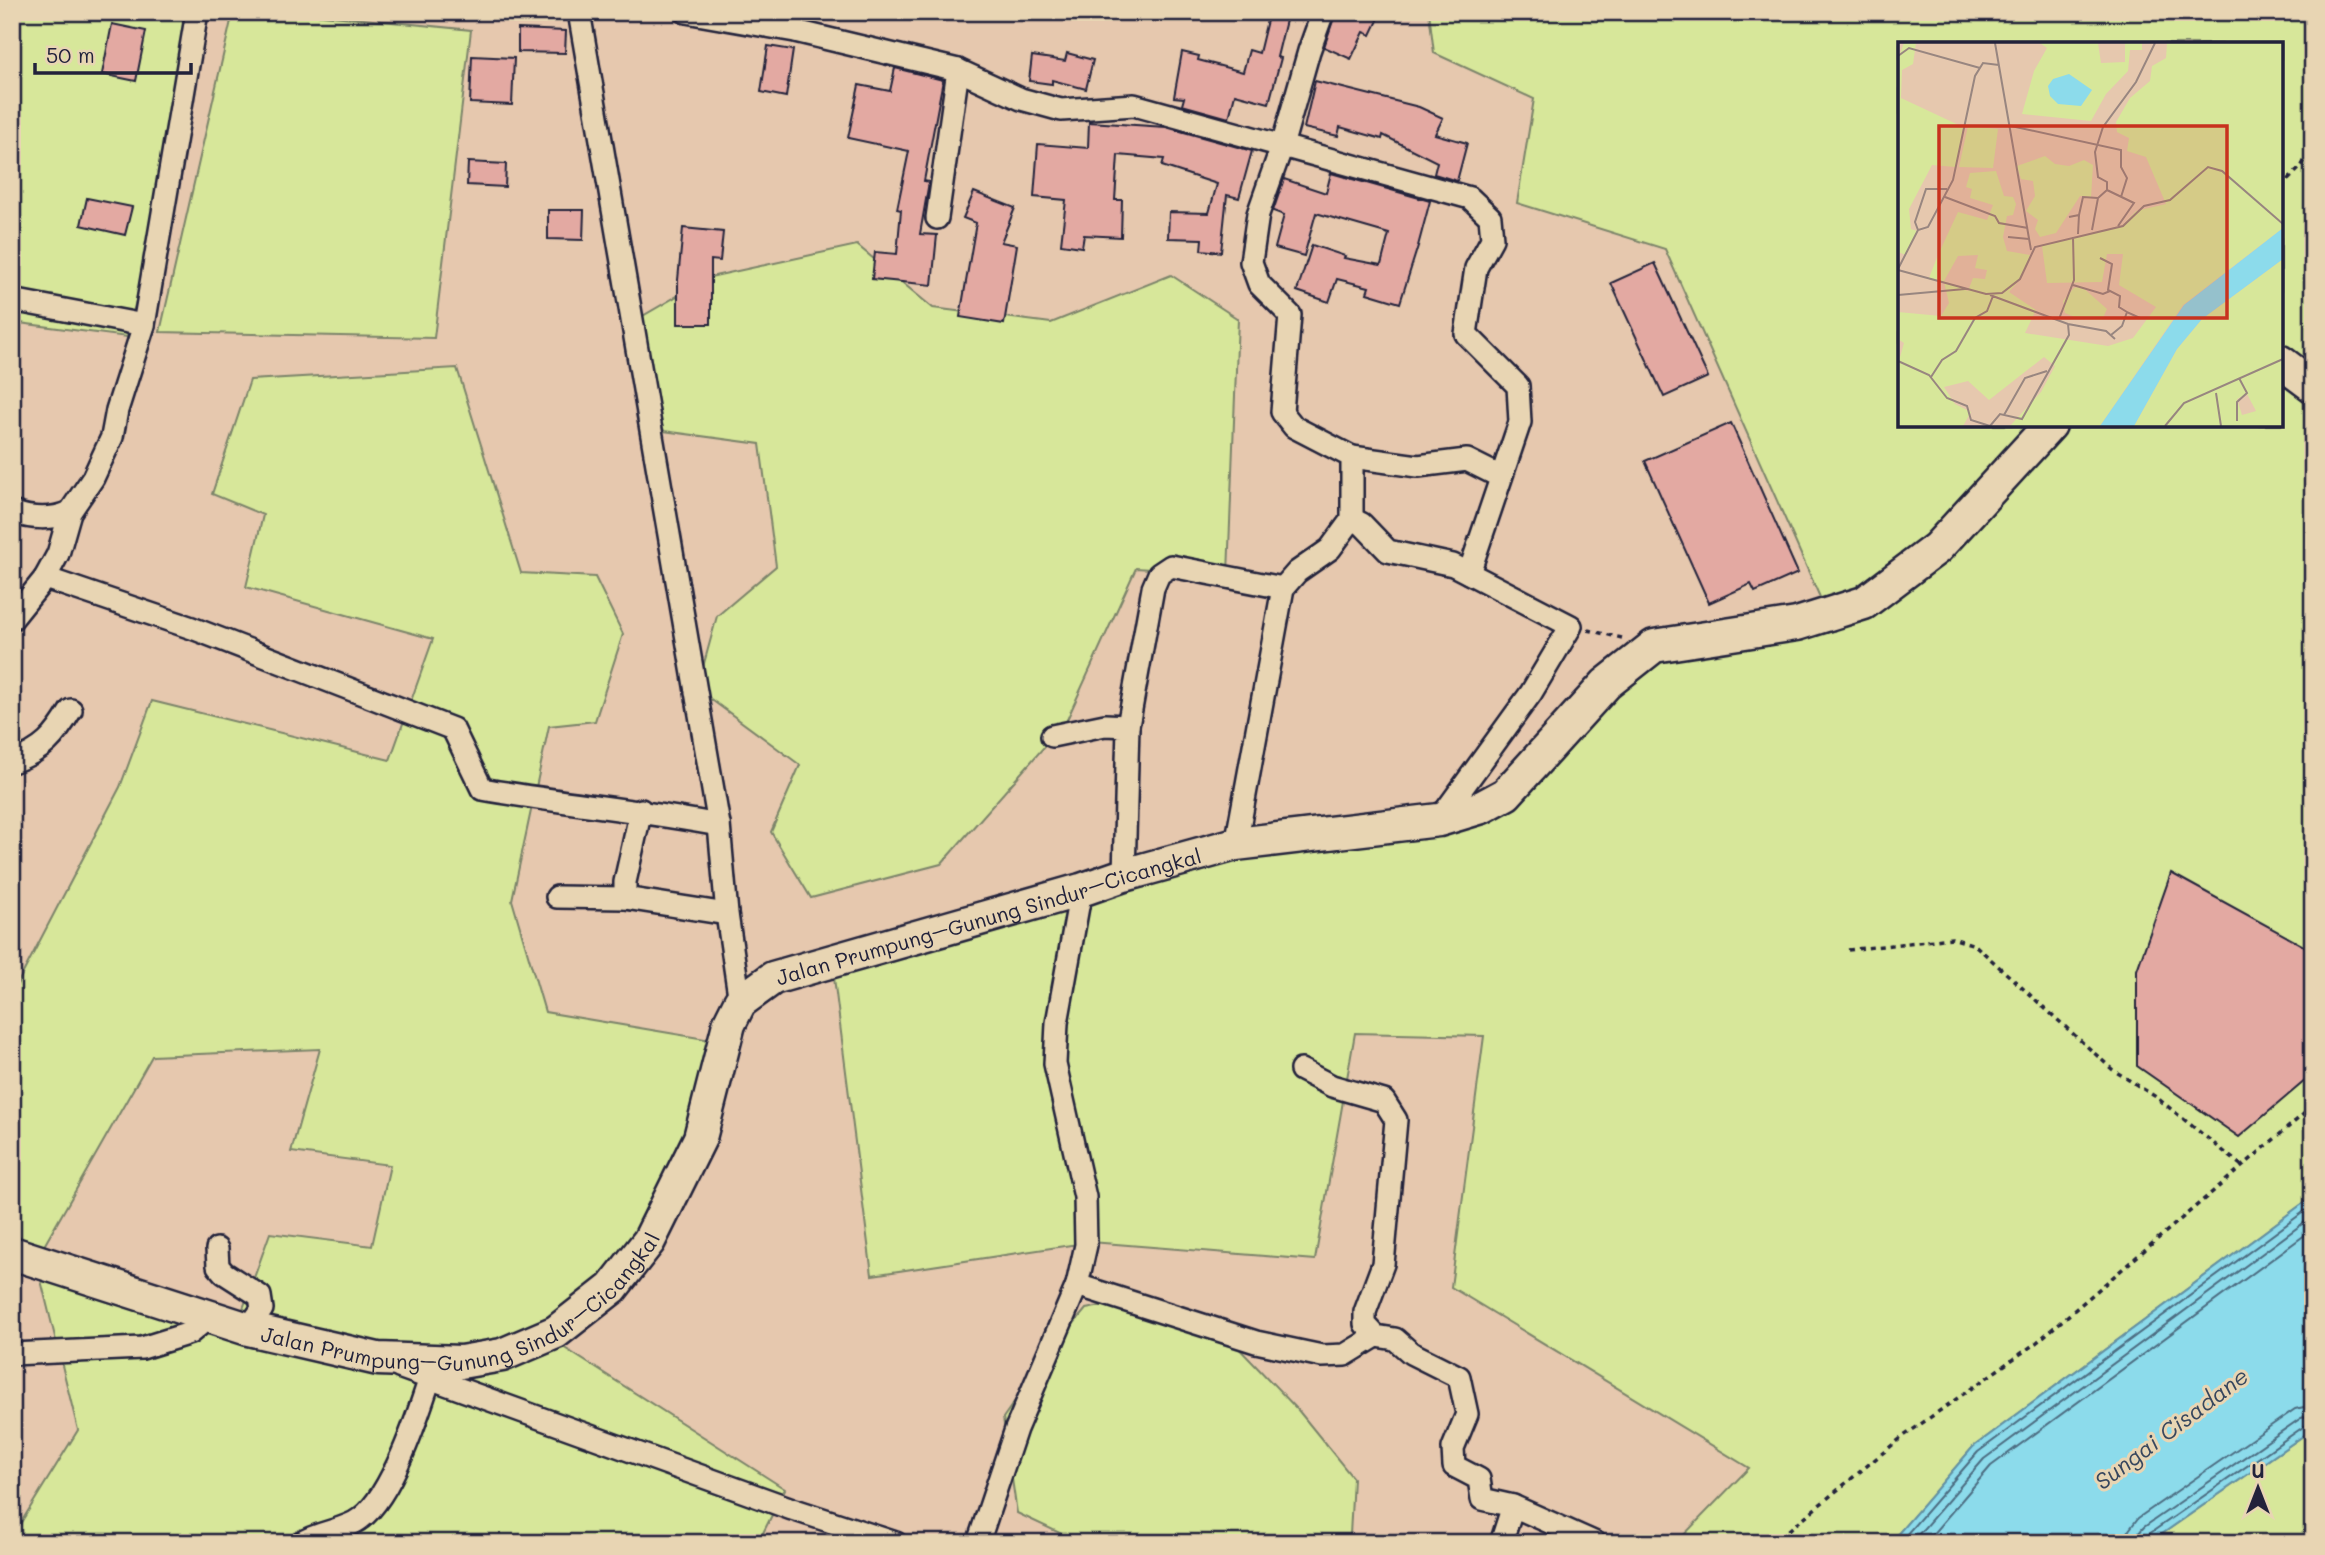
<svg xmlns="http://www.w3.org/2000/svg" width="2325" height="1555" font-family="Mali,sans-serif">
<style>
.green{fill:#d7e79a;stroke:#7c846a;stroke-width:2;fill-rule:evenodd}
.water{fill:#8cdbeb;stroke:#6291a5;stroke-width:2}
.lines{fill:none;stroke-linecap:round;stroke-linejoin:round}
.shore{stroke:#4c6c81;stroke-width:2}
.building{fill:#e3a9a2;stroke:#22223b;stroke-width:2}
.street-casing{stroke:#22223b;stroke-width:26}
.secondary-casing{stroke:#22223b;stroke-width:37}
.path{stroke:#22223b;stroke-width:3.5;stroke-dasharray:5 5;stroke-linecap:butt}
.street{stroke:#e8d5b3;stroke-width:21}
.secondary{stroke:#e8d5b3;stroke-width:32}
.labels{text-anchor:middle;dominant-baseline:central;stroke-width:6;stroke-linejoin:round;paint-order:stroke}
.street-label{font-size:21px;fill:#22223b;stroke:#e8d5b3}
.water-label{font-size:23px;font-style:italic;fill:#37475e;stroke:#e8d5b3}
.inset-road{fill:none;stroke:#988680;stroke-width:2}
.view{fill:#c8321e;fill-opacity:0.15;stroke:#c8321e;stroke-width:3.5}
.inset-edge{fill:none;stroke:#22223b;stroke-width:3.5}
</style>
<rect width="100%" height="100%" fill="#e6c8ae"/>
<filter id="ink" filterUnits="userSpaceOnUse"><feTurbulence type="fractalNoise" baseFrequency=".0143" numOctaves="2"/><feDisplacementMap in="SourceGraphic" scale="14" xChannelSelector="R" yChannelSelector="G"/><feConvolveMatrix kernelMatrix="1 2 1 2 8 2 1 2 1" color-interpolation-filters="sRGB"/></filter>
<g filter="url(#ink)">
<g class="green">
<polygon points="12,12 188,12 206,18 127,337 12,322"/>
<polygon points="233,12 293,12 471,30 434,338 160,332"/>
<path d="M1429,12h884v1184l-340,251 -83,96h-214l73,-75 -298,-181 33,-251 -129,-3 -40,227 -224,-18 -219,33 -39,-305 367,-110 277,-46 115,-126 75,-33 168,-24 -170,-382 -148,-46 17,-104 -100,-46zM1900,44h381v381h-381z"/>
<polygon points="857,245 933,308 1051,323 1171,275 1238,319 1228,574 1136,568 1066,722 941,864 811,898 771,832 800,765 697,689 717,616 776,566 760,444 664,431 629,324 710,277"/>
<path d="M457,368l64,205 74,4 28,57 -28,87 -46,5 -37,174 33,112 184,31 -59,182 -110,120 225,144 -27,54h-746v-6l66,-107 -42,-170 -24,-6v-260l108,-207 32,-86 238,59 43,-121 -187,-52 17,-72 -51,-21 38,-114zM320,1049l-29,103 99,13 -18,81 -102,-13 -36,101 -198,-74 116,-204z"/>
<polygon points="1148,1297 1230,1339 1298,1410 1353,1478 1350,1535 1341,1543 1081,1543 1017,1513 1003,1418 1041,1363 1086,1309"/>
<polygon points="2313,1429 2313,1543 2149,1543"/>
</g>
<polygon class="water" points="2313,1196 2313,1429 2149,1543 1890,1543 1973,1447"/>
<g class="lines">
<g class="shore">
<polyline points="1899,1543 1978,1452 2313,1205"/>
<polyline points="1911,1543 1984,1459 2313,1216"/>
<polyline points="1925,1543 1991,1466 2313,1229"/>
<polyline points="2126,1543 2129,1530 2138,1518 2295,1409 2313,1405"/>
<polyline points="2137,1543 2138,1534 2144,1527 2301,1418 2313,1415"/>
<polyline points="2146,1543 2149,1534 2306,1425 2313,1424"/>
</g>
</g>
<g class="building">
<polygon points="1269,12 1288,12 1277,57 1281,58 1269,103 1235,94 1229,118 1182,105 1184,98 1174,97 1182,52 1199,56 1198,60 1243,72 1249,50 1259,53"/>
<polygon points="1336,12 1382,12 1371,35 1364,32 1351,59 1324,47"/>
<polygon points="112,24 146,31 136,81 102,74"/>
<polygon points="518,29 566,31 565,53 518,52"/>
<polygon points="768,46 793,50 786,97 761,92"/>
<polygon points="1067,53 1093,60 1086,89 1052,80 1052,84 1029,81 1032,56 1065,61"/>
<polygon points="472,56 514,58 512,105 470,103"/>
<polygon points="895,68 943,80 924,181 929,182 920,234 937,235 932,285 872,279 875,252 897,254 901,210 897,209 909,151 848,138 859,85 890,91"/>
<polygon points="1315,81 1419,107 1443,118 1435,134 1467,143 1457,181 1434,174 1437,162 1383,135 1382,139 1340,127 1338,136 1304,128"/>
<polygon points="1089,122 1166,127 1252,151 1239,198 1227,195 1221,252 1201,250 1202,239 1168,238 1169,212 1209,213 1217,184 1162,166 1164,159 1118,155 1115,200 1122,200 1121,237 1084,235 1082,247 1061,244 1066,200 1034,197 1038,144 1088,148"/>
<polygon points="468,162 506,164 505,187 467,185"/>
<polygon points="1331,173 1430,201 1418,246 1400,303 1367,293 1369,287 1337,279 1329,302 1297,291 1312,245 1345,256 1344,258 1381,265 1389,234 1316,213 1304,256 1275,248 1284,215 1273,211 1284,179 1326,193"/>
<polygon points="974,192 1015,208 1001,242 1017,245 1004,324 960,317 976,223 963,218"/>
<polygon points="87,198 132,207 125,235 81,225"/>
<polygon points="548,210 584,210 583,240 548,239"/>
<polygon points="683,228 723,232 720,261 711,260 711,324 678,324 678,280"/>
<polygon points="1655,263 1708,377 1664,397 1611,283"/>
<polygon points="1731,423 1798,573 1755,592 1751,584 1709,603 1645,461"/>
<polygon points="2171,873 2313,951 2313,1074 2239,1137 2137,1066 2137,970"/>
</g>
<g class="lines">
<defs>
<g id="street">
<polyline points="579,12 719,825 727,914 740,1002"/>
<polyline points="686,12 795,31 958,70 1021,99 1061,110 1134,105 1470,198 1490,217 1492,239 1476,268 1466,334 1518,386 1520,422 1469,573"/>
<polyline points="937,218 958,70"/>
<polyline points="12,300 144,325"/>
<polyline points="1352,457 1418,466 1467,460 1501,477"/>
<path d="M12,512c19,7 40,8 58,0"/>
<polyline points="1352,519 1362,524 1388,551 1453,565 1571,626 1531,693 1439,820"/>
<path d="M45,578l147,50 261,101 29,60c79,14 158,21 237,36"/>
<polyline points="12,619 45,578 58,554 70,512 93,478 112,437 117,410 144,325 197,12"/>
<polyline points="1128,726 1153,588 1159,574 1171,566 1283,588"/>
<polyline points="1052,736 1105,725 1128,726 1124,875"/>
<path d="M12,762c31,-11 43,-25 59,-52"/>
<polyline points="1236,844 1283,588 1297,572 1330,549 1352,519 1352,457 1294,427 1282,412 1290,315 1259,284 1251,262 1258,214 1282,146 1309,51 1323,12"/>
<polyline points="557,897 625,898 727,914"/>
<polyline points="625,898 625,882 641,810"/>
<polyline points="1301,1070 1332,1086 1384,1101 1396,1120 1383,1264 1365,1312 1365,1324 1376,1336 1395,1339 1411,1353 1459,1377 1467,1414 1453,1448 1454,1466 1479,1479 1482,1499 1513,1506"/>
<polyline points="217,1249 218,1266 224,1273 260,1296 262,1309 248,1329"/>
<polyline points="1077,1285 1256,1342 1322,1356 1345,1355 1376,1336"/>
<polyline points="12,1354 142,1348 190,1333 208,1318"/>
<polyline points="399,1367 792,1509 896,1543"/>
<path d="M301,1543c18,-12 44,-12 60,-25 31,-23 57,-103 69,-140"/>
<polyline points="978,1543 1016,1429 1077,1285 1086,1245 1085,1197 1055,1064 1057,1023 1081,890"/>
<polyline points="1501,1543 1513,1506 1596,1543"/>
</g>
<g id="secondary">
<polyline points="2281,362 2313,386"/>
<path id="s1" d="M12,1253l236,76 130,30 83,3 41,-7 54,-23 56,-44 37,-47 51,-103 29,-114 11,-22 33,-24 308,-88 43,-15 112,-31 203,-24 43,-13 24,-13 100,-110 48,-38 143,-22 67,-21 73,-55 113,-123"/>
</g>
</defs>
<use href="#street" class="street-casing"/>
<use href="#secondary" class="secondary-casing"/>
<g class="path">
<polyline points="2281,187 2301,167 2313,146"/>
<polyline points="1588,630 1622,638"/>
<polyline points="1848,950 1952,938 1975,945 2113,1070 2156,1097 2242,1166"/>
<polyline points="1773,1543 1901,1438 2036,1343 2313,1106"/>
</g>
<use href="#street" class="street"/>
<use href="#secondary" class="secondary"/>
</g>
</g>
<g class="labels">
<g class="street-label">
<text stroke="none"><textPath href="#s1" startOffset="1218">Jalan Prumpung–Gunung Sindur–Cicangkal</textPath></text>
<text stroke="none"><textPath href="#s1" startOffset="483">Jalan Prumpung–Gunung Sindur–Cicangkal</textPath></text>
</g>
<g class="water-label">
<text transform="translate(2171 1428) rotate(-37)">Sungai Cisadane</text>
</g>
</g>
<g transform="translate(1898 42)">
<rect width="385" height="385" fill="#e6c8ae"/>
<path d="M6,1h12l-3,21 -11,6 -1,28 64,30 -10,39 -23,-2 -23,44 2,20 6,2 -11,24 -8,-3v-193zM142,1h58l3,20 24,-1v-19h17v7h-12l-2,21 -22,23 -15,27 -69,-7 12,-43 13,-23zM269,1h116v185l-100,77 -83,121h-90l31,-34 14,-26 -11,-9 -55,43 -21,-19 -24,6 11,17 16,8 -8,14h-65v-62l6,-21 -6,-4v-27l43,4 8,-13 -5,-21 -15,-4 9,-23 20,-43 29,8 6,-15 -23,-7 2,-9 -6,-2 4,-14 26,-2 8,25 9,1 3,7 -3,11 -6,1 -4,21 4,14 23,4 -8,22 -13,15 27,18 -11,23 83,13 25,-8 23,-31 -37,-22 4,-31h-16l-5,28 -55,1 -5,-37 80,-20 14,-15 30,-7 -20,-47 -19,-6 2,-13 -12,-6 -1,-10 14,-24 20,-17 2,-15 14,-8zM80,213l-3,13 12,2 -2,9 -12,-1 -5,13 -24,-10 14,-25zM70,84l30,3 -5,39 -34,-1zM147,114l10,8 14,2 15,-6 9,5 -2,32 -11,-1 -24,37 -16,4 -5,-8 3,-9 -12,-9 9,-15 -2,-15 -12,-2 -4,-13zM385,217v167h-149l43,-77 25,-30zM349,352l9,17 -14,4 -5,-16zM183,244l26,23 -5,11 -23,-1 -14,-6 -2,-12 11,-13z" fill="#d7e79a" fill-rule="evenodd"/>
<path d="M171,32l23,16 -11,16 -23,-2 -8,-8 -2,-10 5,-7zM385,186v31l-81,60 -25,30 -43,77h-34l84,-121z" fill="#8cdbeb"/>
<path class="inset-road" d="M97,1l36,207M0,14l11,-8 71,20M113,84l110,24v17l6,11 -6,19M47,155l50,19 4,7 29,5M181,173l4,-18 15,1M171,175l10,-2 -1,19M220,184l16,-23 -27,-13v-8l-9,-5 -3,-25 8,-25 33,-45 19,-39M20,188l-3,-8 11,-33h21M194,188l6,-32 9,-8M110,195l21,2M202,216l12,6 -4,26 12,6 -1,11 8,5M0,227l20,-39 10,-3 25,-47 22,-104 8,-13 16,2M0,228l88,24 16,-1 18,-14 15,-32 88,-21 21,-20 26,-6 38,-33 14,4 61,53M175,243l30,9 7,-3M0,253l67,-6M92,253l78,29 38,7 9,8M161,277l15,-39 -1,-43M213,293l11,-9 5,-14 13,6M0,319l31,14 18,23 20,8 4,14 19,6 10,-12 22,5 47,-84 -1,-11M33,335l11,-17 14,-9 19,-33 12,-7 6,-15M318,351l5,33M106,373l21,-37 22,-7M339,379v-19l10,-9 -8,-15M267,384l19,-23 99,-44"/>
<path class="view" d="M41,84h288v192h-288z"/>
<rect width="385" height="385" class="inset-edge"/>
</g>
<rect width="2325" height="1555" fill="none" stroke="#e8d5b3" stroke-width="42"/>
<rect x="21" y="21" width="2283" height="1513" fill="none" stroke="#22223b" stroke-width="2.5" filter="url(#ink)"/>
<g transform="translate(2258 1488)" stroke="#e8d5b3" stroke-width="5" paint-order="stroke">
<path d="M0-5L12 26L0 18L-12 26Z" fill="#22223b"/>
<text y="-10" font-size="19" font-weight="bold" text-anchor="middle" fill="#22223b">U</text>
</g>
<path d="M35 63v10h156v-10" fill="none" stroke="#22223b" stroke-width="3.5"/>
<text x="46" y="63" font-size="21" fill="#22223b" stroke="#e8d5b3" stroke-width="5" paint-order="stroke">50 m</text>
</svg>
